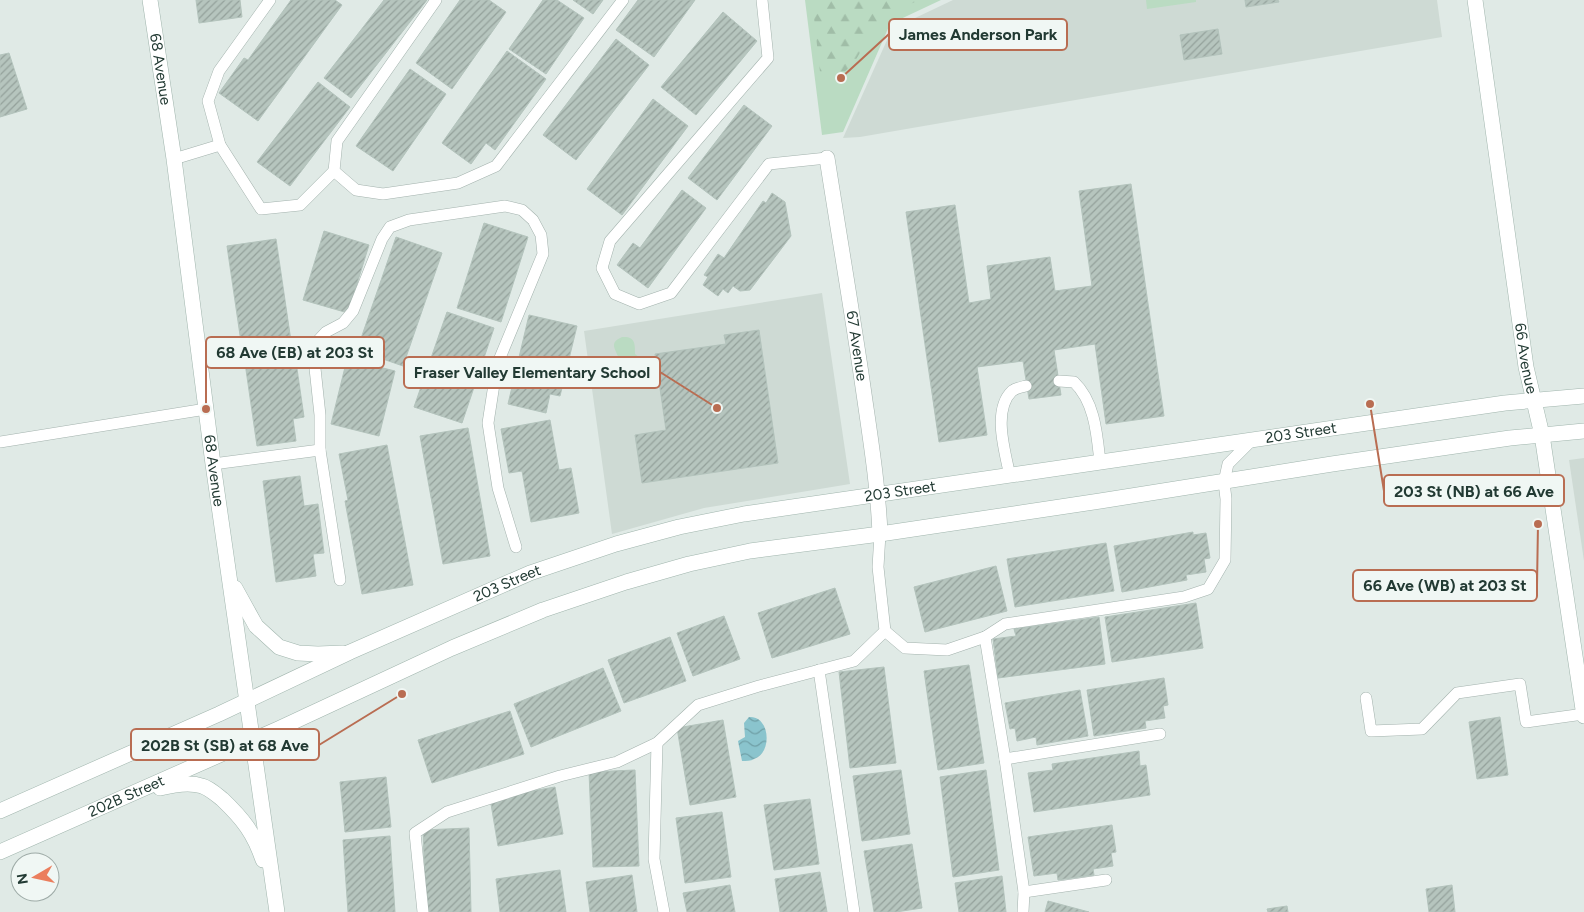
<svg xmlns="http://www.w3.org/2000/svg" width="1584" height="912" font-family="Figtree,sans-serif">
<style>
.built{fill:#cedad4}
.green{fill:#badbc2}
.forest{fill:url(#forest-firs)}
.water{fill:url(#water-waves)}
.building{fill:url(#building-hatch);stroke:#b3c3bc}
.lines{fill:none;stroke-linecap:round;stroke-linejoin:round}
.lane-casing{stroke:#a3b2ad;stroke-width:12}
.street-casing{stroke:#a3b2ad;stroke-width:16}
.secondary-casing{stroke:#a0b5ad;stroke-width:16}
.lane{stroke:#fff;stroke-width:11}
.street{stroke:#fff;stroke-width:15}
.secondary{stroke:#fff;stroke-width:15}
.labels{text-anchor:middle;dominant-baseline:central;stroke-width:4;stroke-linejoin:round;paint-order:stroke}
.street-label{font-size:15px;fill:#223a33;stroke:#f0f7f4}
.leader{fill:none;stroke:#b96d52;stroke-width:2}
.callout-dot{fill:#b96d52;stroke:#f0f7f4;stroke-width:2}
.callout{fill:#f0f7f4;stroke:#b96d52;stroke-width:2}
.callout-label{font-size:16px;text-anchor:middle;font-weight:bold;fill:#223a33}
</style>
<defs>
<pattern id="forest-firs" width="22" height="20" patternUnits="userSpaceOnUse" patternTransform="scale(1.25)"><rect width="22" height="20" fill="#badbc2"/><path d="M5 1l3.5 6h-7zM16 11l3.5 6h-7z" fill="#a0bda7"/></pattern>
<pattern id="water-waves" width="16" height="10" patternUnits="userSpaceOnUse" patternTransform="scale(1.25)"><rect width="16" height="10" fill="#8ac4cd"/><path d="M0 5q4-4 8 0t8 0" fill="none" stroke="#70a0a7"/></pattern>
<pattern id="building-hatch" width="6" height="6" patternUnits="userSpaceOnUse" patternTransform="scale(1.25)"><rect width="6" height="6" fill="#b6c5be"/><path d="M-1 1l2-2M0 6l6-6M5 7l2-2" fill="none" stroke="#94a19b"/></pattern>
</defs>
<rect width="100%" height="100%" fill="#e0eae6"/>
<g class="built">
<polygon points="953,0 1437,0 1442,37 860,137 843,138 892,29"/>
<polygon points="822,293 850,484 704,508 612,534 584,331"/>
<polygon points="1584,458 1584,561 1569,460"/>
</g>
<g class="green">
<polygon points="805,0 941,0 890,24 843,132 822,135"/>
<polygon points="1146,0 1196,0 1196,2 1147,9"/>
<path d="M622,337c13,-1 13,6 13,17 42,29 -27,53 -20,16 1,-4 3,-7 4,-11 -3,-10 -11,-16 3,-22z"/>
</g>
<polygon class="forest" points="812,0 920,0 881,16 854,63 842,74 827,76 820,72"/>
<path class="water" d="M749,717c21,-2 24,36 5,42 -3,2 -8,2 -12,2l-4,-20 7,-4 -1,-14z"/>
<g class="building">
<polygon points="196,0 240,0 242,17 199,23"/>
<polygon points="291,0 335,0 342,5 258,121 219,93 244,58 248,60"/>
<polygon points="384,0 427,0 351,98 324,78"/>
<polygon points="460,0 489,0 506,12 452,89 416,63"/>
<polygon points="543,0 557,0 584,18 546,74 509,49"/>
<polygon points="573,0 603,0 593,14"/>
<polygon points="638,0 695,0 654,57 616,30"/>
<polygon points="1245,0 1278,0 1279,2 1246,7"/>
<polygon points="723,12 757,41 696,115 661,87"/>
<polygon points="1218,29 1222,54 1184,60 1180,35"/>
<polygon points="616,39 649,65 576,160 543,135"/>
<polygon points="507,51 546,79 495,150 486,143 471,164 442,143"/>
<polygon points="9,53 27,109 0,117 0,55"/>
<polygon points="410,69 446,94 393,171 356,146"/>
<polygon points="318,82 350,107 290,186 257,162"/>
<polygon points="653,99 688,126 622,215 587,189"/>
<polygon points="744,105 772,126 717,200 688,178"/>
<polygon points="1131,184 1164,416 1106,424 1095,344 1054,350 1061,395 1029,399 1023,361 977,367 987,435 939,442 906,212 955,205 969,303 991,299 987,266 1050,257 1055,291 1092,286 1079,191"/>
<polygon points="682,190 706,208 648,288 617,265 633,243 640,248"/>
<polygon points="772,193 785,202 791,236 750,290 740,291 733,286 728,293 723,289 718,296 703,285 708,277 704,275 718,254 724,258 763,201 766,203"/>
<polygon points="484,223 528,237 501,322 457,308"/>
<polygon points="324,231 369,245 348,313 303,300"/>
<polygon points="396,237 442,253 403,366 357,350"/>
<polygon points="276,239 291,341 242,349 227,246"/>
<polygon points="447,312 494,328 462,423 414,407"/>
<polygon points="529,315 577,326 560,396 550,394 546,413 508,404"/>
<polygon points="759,330 778,463 642,483 635,435 666,430 655,354 726,344 724,335"/>
<polygon points="294,348 304,417 293,419 296,441 257,446 244,356"/>
<polygon points="347,359 395,371 379,436 331,424"/>
<polygon points="550,420 559,470 571,468 579,513 531,522 522,471 509,473 501,429"/>
<polygon points="468,428 490,556 443,564 420,436"/>
<polygon points="387,445 413,585 362,594 345,501 348,500 339,454"/>
<polygon points="300,476 304,506 318,504 324,553 313,554 316,576 276,582 263,481"/>
<polygon points="1193,532 1193,535 1206,533 1210,558 1204,559 1206,572 1186,575 1187,580 1122,592 1114,546"/>
<polygon points="1106,543 1114,591 1015,607 1007,559"/>
<polygon points="996,566 1007,611 925,632 914,587"/>
<polygon points="835,588 850,634 772,658 758,613"/>
<polygon points="1196,603 1203,648 1112,662 1105,617"/>
<polygon points="724,616 740,659 693,676 677,633"/>
<polygon points="1099,617 1105,664 998,678 993,639 1016,636 1014,629"/>
<polygon points="670,637 686,681 624,703 608,660"/>
<polygon points="969,665 984,763 938,770 924,671"/>
<polygon points="884,667 896,763 850,768 839,672"/>
<polygon points="603,668 621,711 531,747 514,704"/>
<polygon points="1164,678 1168,705 1163,706 1165,718 1145,721 1146,728 1094,736 1087,690"/>
<polygon points="1080,690 1088,736 1037,745 1036,737 1017,741 1015,728 1010,729 1005,703"/>
<polygon points="510,711 524,754 432,783 418,740"/>
<polygon points="1500,717 1508,775 1477,779 1469,722"/>
<polygon points="723,720 736,797 690,805 677,728"/>
<polygon points="1139,751 1140,766 1146,765 1150,795 1034,812 1028,773 1053,770 1052,764"/>
<polygon points="635,770 639,866 593,867 589,772"/>
<polygon points="901,770 910,834 862,841 853,776"/>
<polygon points="986,770 999,870 953,877 940,777"/>
<polygon points="386,777 391,827 345,832 340,782"/>
<polygon points="555,787 563,834 498,846 490,798"/>
<polygon points="810,799 819,864 774,870 764,805"/>
<polygon points="722,812 731,877 685,883 676,818"/>
<polygon points="1112,825 1116,852 1111,853 1113,866 1093,869 1094,875 1058,880 1057,873 1034,876 1028,837"/>
<polygon points="469,828 471,912 426,912 423,830"/>
<polygon points="390,836 395,912 348,912 343,840"/>
<polygon points="912,844 922,908 896,912 874,912 864,851"/>
<polygon points="560,870 566,912 500,912 496,879"/>
<polygon points="820,872 827,912 780,912 775,879"/>
<polygon points="632,875 637,912 590,912 586,882"/>
<polygon points="1002,876 1006,912 959,912 955,883"/>
<polygon points="730,885 735,912 687,912 683,893"/>
<polygon points="1452,885 1455,912 1429,912 1426,889"/>
<polygon points="1048,901 1089,912 1045,912"/>
<polygon points="1287,906 1288,912 1268,912 1267,909"/>
</g>
<g class="lines">
<defs>
<g id="lane">
<polyline points="270,0 219,71 208,101 220,145 261,209 300,205 334,171"/>
<polyline points="436,0 337,141 334,171 356,190 383,194 458,183 496,166 623,0"/>
<polyline points="762,0 768,58 610,241 602,268 615,294 639,304 671,293 769,164 827,158"/>
<polyline points="174,159 220,145"/>
<path d="M1059,381l15,1c21,20 23,53 26,80"/>
<polyline points="0,442 206,409"/>
<polyline points="213,464 320,450"/>
<path d="M1010,476c-5,-24 -18,-66 2,-85 4,-3 10,-4 14,-5"/>
<polyline points="340,580 320,450 320,415 314,359 315,344 326,332 343,323 353,311 382,239 390,227 409,220 505,206 522,210 533,220 541,235 543,254 497,365 488,423 498,488 516,547"/>
<polyline points="885,631 905,648 947,650 985,637 1005,624 1184,597 1208,589 1225,560 1226,499 1224,482 1228,464 1252,440"/>
<polyline points="985,637 1005,759 1024,892 1023,912"/>
<polyline points="819,670 854,912"/>
<polyline points="1366,698 1371,731 1422,729 1457,693 1520,684 1526,722 1584,714"/>
<polyline points="657,743 654,859 664,912"/>
<polyline points="1005,759 1160,734"/>
<polyline points="1024,892 1106,880"/>
<polyline points="423,912 415,833 447,812 560,776 617,762 657,743 698,705 759,686 854,661 885,631 878,567 880,534"/>
</g>
<g id="street">
<path id="s1" d="M827,158c12,77 25,153 36,229 7,49 15,97 17,147"/>
</g>
<g id="secondary">
<path id="s2" d="M150,0l24,159 39,305 64,448"/>
<path id="s3" d="M1475,0l51,367 16,68 42,281"/>
<polyline points="235,588 256,626 279,647 298,653 318,654 343,653"/>
<path d="M160,788c12,-3 30,-6 42,-2 7,2 15,9 20,13 21,20 32,34 41,61"/>
<path id="s4" d="M0,811l219,-97 131,-62 180,-79 86,-29 63,-17 65,-13 761,-111 79,-7"/>
<path id="s5" d="M0,852l278,-123 174,-81 91,-38 83,-28 63,-18 61,-13 130,-17 220,-33 232,-37 178,-26 74,-7"/>
</g>
</defs>
<use href="#lane" class="lane-casing"/>
<use href="#street" class="street-casing"/>
<use href="#secondary" class="secondary-casing"/>
<use href="#lane" class="lane"/>
<use href="#street" class="street"/>
<use href="#secondary" class="secondary"/>
</g>
<g class="labels">
<g class="street-label">
<text stroke="none"><textPath href="#s2" startOffset="70">68 Avenue</textPath></text>
<text stroke="none"><textPath href="#s1" startOffset="190">67 Avenue</textPath></text>
<text stroke="none"><textPath href="#s3" startOffset="362">66 Avenue</textPath></text>
<text stroke="none"><textPath href="#s4" startOffset="1366">203 Street</textPath></text>
<text stroke="none"><textPath href="#s2" startOffset="475">68 Avenue</textPath></text>
<text stroke="none"><textPath href="#s4" startOffset="961">203 Street</textPath></text>
<text stroke="none"><textPath href="#s4" startOffset="556">203 Street</textPath></text>
<text stroke="none"><textPath href="#s5" startOffset="138">202B Street</textPath></text>
</g>
</g>
<path class="leader" d="M841 78L889 34M206 409L206 352M717 408L660 372M1370 404L1384 491M1538 524L1537 585M402 694L319 745"/>
<g class="callout-dot">
<circle cx="841" cy="78" r="5"/>
<circle cx="206" cy="409" r="5"/>
<circle cx="717" cy="408" r="5"/>
<circle cx="1370" cy="404" r="5"/>
<circle cx="1538" cy="524" r="5"/>
<circle cx="402" cy="694" r="5"/>
</g>
<g class="callout">
<rect x="889" y="19" width="178" height="31" rx="5"/>
<rect x="206" y="337" width="178" height="31" rx="5"/>
<rect x="404" y="357" width="256" height="31" rx="5"/>
<rect x="1384" y="475" width="180" height="31" rx="5"/>
<rect x="1353" y="570" width="184" height="31" rx="5"/>
<rect x="131" y="729" width="188" height="31" rx="5"/>
</g>
<g class="callout-label">
<text x="978" y="40">James Anderson Park</text>
<text x="295" y="358">68 Ave (EB) at 203 St</text>
<text x="532" y="378">Fraser Valley Elementary School</text>
<text x="1474" y="497">203 St (NB) at 66 Ave</text>
<text x="1445" y="591">66 Ave (WB) at 203 St</text>
<text x="225" y="751">202B St (SB) at 68 Ave</text>
</g>
<g transform="translate(35 877) rotate(261)"><circle r="24" fill="#f0f7f4" stroke="#9eaba7"/>
<path d="M0-4L9 19L0 12L-9 19Z" fill="#eb7e5d"/>
<text y="-8" font-size="14" font-weight="bold" text-anchor="middle" fill="#223a33">N</text>
</g>
</svg>
